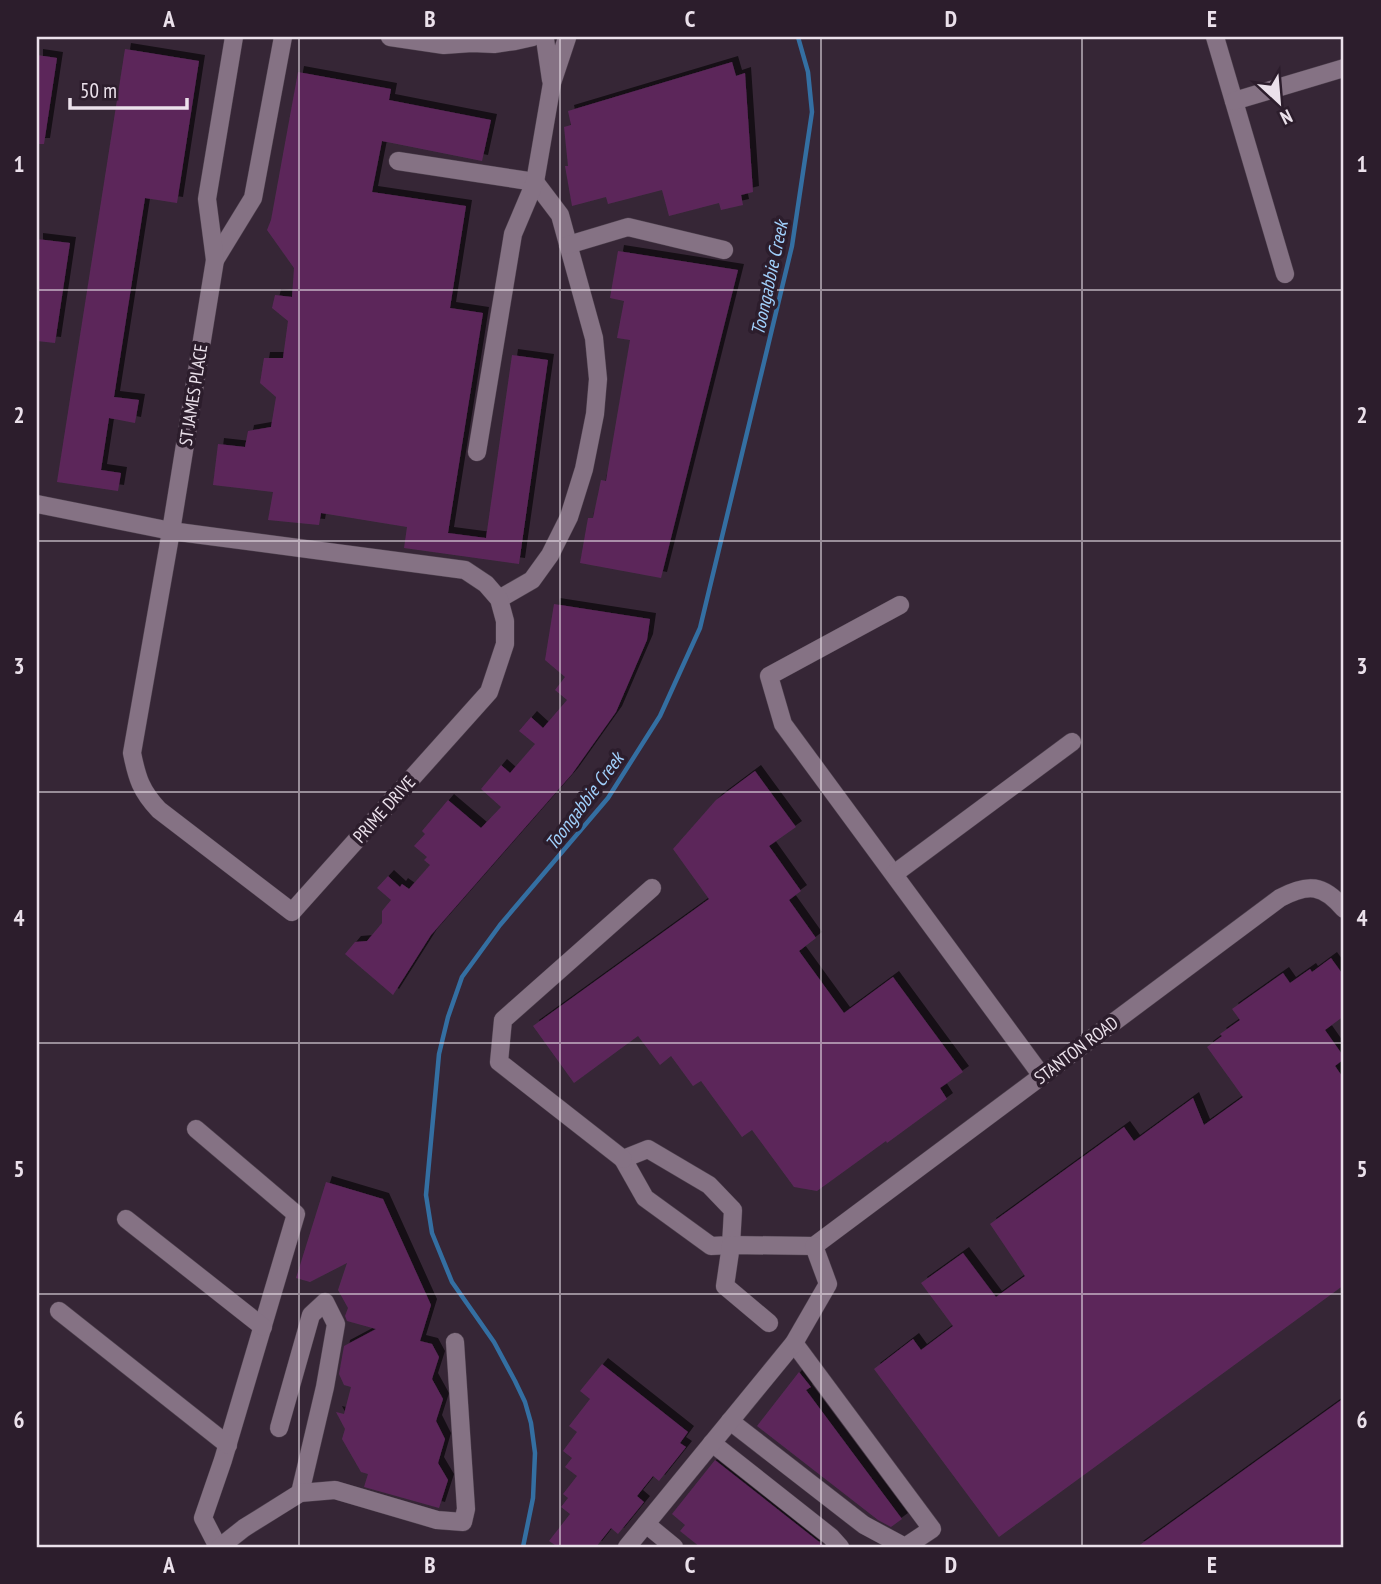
<svg xmlns="http://www.w3.org/2000/svg" width="1381" height="1584" font-family="'PT Sans Narrow',sans-serif">
<style>
.lines{fill:none;stroke-linecap:round;stroke-linejoin:round}
.stream{stroke:#346fa2;stroke-width:4.5}
.building{fill:#5b285a;filter:url(#shadow)}
.minor-casing{stroke:#4e414e;stroke-width:19}
.minor{stroke:#857284;stroke-width:18}
.grid{fill:none;stroke:#ebe1eb;stroke-width:2;stroke-opacity:0.55}
.labels{text-anchor:middle;dominant-baseline:central;stroke-width:7;stroke-linejoin:round;paint-order:stroke}
.street-label{font-size:18px;fill:#ebe1eb;stroke:#2c1d2c}
.water-label{font-size:19px;font-style:italic;fill:#a1d0fc;stroke:#2c1d2c}
.neatline{fill:none;stroke:#ebe1eb;stroke-width:2.5}
.grid-label{font-size:23px;text-anchor:middle;font-weight:bold;fill:#ebe1eb}
</style>
<defs>
<filter id="shadow"><feDropShadow dx="6" dy="-6" stdDeviation="0" flood-color="#0009"/></filter>
</defs>
<rect width="100%" height="100%" fill="#362636"/>
<g class="lines">
<polyline class="stream" points="523,1547 533,1498 535,1453 531,1423 525,1402 515,1381 494,1342 452,1282 432,1233 426,1195 439,1054 448,1017 462,977 500,925 608,798 660,716 700,628 792,246 812,112 808,72 798,37"/>
</g>
<g class="building">
<polygon points="125,49 199,61 177,203 145,198 114,397 139,400 135,423 109,418 101,470 121,473 118,491 57,482"/>
<polygon points="37,55 57,58 44,144 37,144"/>
<polygon points="732,62 736,76 745,73 753,192 741,195 743,205 721,210 719,203 669,216 662,190 608,204 606,197 572,206 565,166 568,166 564,127 571,125 568,111"/>
<polygon points="298,72 391,89 389,100 491,120 482,161 382,141 372,192 466,206 450,308 483,313 448,533 486,538 512,355 548,360 519,564 404,548 407,527 321,513 319,525 268,520 273,492 213,485 218,444 245,447 248,431 271,427 276,397 260,383 264,358 283,358 288,321 272,308 275,295 292,297 294,268 267,230 271,220"/>
<polygon points="37,239 70,243 55,343 37,341"/>
<polygon points="618,251 738,270 661,578 580,563 588,518 593,518 601,480 606,481 630,340 617,338 624,301 610,298"/>
<polygon points="554,604 650,619 647,640 616,712 572,774 431,935 393,995 345,954 355,942 367,941 382,923 382,911 391,900 377,888 388,876 400,887 402,884 409,889 430,865 424,860 427,857 414,846 425,834 422,831 448,800 481,828 501,807 481,789 501,765 510,773 535,744 519,731 531,717 543,728 567,700 555,690 565,677 545,660"/>
<polygon points="755,771 796,827 769,846 801,891 789,900 816,938 799,951 844,1013 893,977 963,1072 940,1088 947,1099 887,1143 886,1141 817,1191 794,1187 752,1130 742,1137 701,1081 693,1086 671,1056 660,1065 638,1036 574,1083 533,1026 709,899 673,849 716,800"/>
<polygon points="1331,958 1344,976 1344,1016 1325,1030 1344,1057 1344,1059 1335,1066 1344,1079 1344,1285 999,1537 874,1369 913,1339 921,1350 953,1326 921,1283 963,1253 996,1297 1025,1276 990,1224 1124,1127 1134,1141 1193,1098 1204,1125 1243,1097 1207,1047 1222,1036 1220,1034 1240,1020 1232,1009 1283,973 1290,983 1310,969 1312,972"/>
<polygon points="326,1182 383,1199 431,1305 420,1341 432,1344 439,1357 432,1379 443,1399 436,1421 445,1439 438,1463 448,1480 439,1508 364,1487 368,1474 361,1472 342,1439 345,1429 336,1412 344,1414 351,1387 344,1385 339,1374 344,1346 376,1329 347,1321 345,1316 348,1308 338,1290 347,1263 310,1282 296,1278"/>
<polygon points="602,1364 688,1432 680,1443 686,1447 659,1481 653,1476 637,1496 644,1502 618,1534 611,1528 596,1547 558,1547 549,1541 570,1514 561,1507 568,1498 563,1494 577,1476 565,1467 572,1458 563,1451 577,1432 569,1426 590,1399 580,1391"/>
<polygon points="799,1372 811,1387 806,1390 902,1519 891,1527 878,1520 757,1426"/>
<polygon points="1344,1398 1344,1547 1137,1547"/>
<polygon points="715,1460 823,1545 825,1547 700,1547 680,1531 685,1525 672,1514"/>
</g>
<g class="lines">
<defs>
<g id="minor">
<polyline points="390,37 444,45 472,43 494,44 515,41 533,37"/>
<polyline points="1215,37 1285,274"/>
<polyline points="545,39 551,80"/>
<polyline points="1234,101 1344,68"/>
<polyline points="398,161 535,182 560,215 594,338 598,379 595,414 584,469 569,517 550,555 532,580 499,599"/>
<polyline points="568,245 628,227 724,250"/>
<polyline points="215,260 253,198 283,37"/>
<polyline points="477,452 513,234 535,182 552,83 567,38"/>
<path d="M37,504l134,27 294,39 21,14 13,15 6,22v23l-16,48 -197,220 -133,-102c-18,-19 -22,-32 -27,-57l39,-222 44,-271 -8,-61 27,-162"/>
<polyline points="900,605 769,676 783,724 1042,1076"/>
<polyline points="894,874 1072,742"/>
<polyline points="196,1129 296,1214 223,1460 203,1518 218,1547"/>
<polygon points="648,1149 709,1185 733,1210 731,1245 711,1246 645,1198 623,1159"/>
<polyline points="623,1159 499,1062 503,1020 652,888"/>
<polyline points="126,1219 263,1327"/>
<path d="M814,1246l466,-348c28,-15 43,-14 64,11"/>
<polyline points="59,1311 228,1445"/>
<polyline points="769,1323 725,1286 731,1245 814,1246"/>
<polyline points="730,1421 864,1525 905,1547 932,1529 794,1343"/>
<polyline points="279,1428 311,1315 325,1302 336,1324 325,1387 300,1493"/>
<polyline points="712,1443 831,1537 840,1547"/>
<polyline points="646,1524 674,1547"/>
<polyline points="220,1547 244,1528 300,1493 335,1490 437,1520 463,1522 466,1509 455,1342"/>
<polyline points="627,1547 794,1343 828,1284 814,1246"/>
</g>
</defs>
<use href="#minor" class="minor-casing"/>
<use href="#minor" class="minor"/>
</g>
<path class="grid" d="M299,37v1510M560,37v1510M821,37v1510M1082,37v1510M37,290h1307M37,541h1307M37,792h1307M37,1043h1307M37,1294h1307"/>
<g class="labels">
<g class="street-label">
<text transform="translate(193 395) rotate(-81)">ST JAMES PLACE</text>
<text transform="translate(384 809) rotate(-48)">PRIME DRIVE</text>
<text transform="translate(1076 1050) rotate(-37)">STANTON ROAD</text>
</g>
<g class="water-label">
<text transform="translate(769 278) rotate(-78)">Toongabbie Creek</text>
<text transform="translate(584 801) rotate(-53)">Toongabbie Creek</text>
</g>
</g>
<rect width="1381" height="1584" fill="none" stroke="#2c1d2c" stroke-width="77"/>
<g transform="translate(1279 102) rotate(154)" stroke="#2c1d2c" stroke-width="5" paint-order="stroke">
<path d="M0-5L12 26L0 18L-12 26Z" fill="#ebe1eb"/>
<text y="-10" font-size="19" font-weight="bold" text-anchor="middle" fill="#ebe1eb">N</text>
</g>
<path d="M70 98v10h117v-10" fill="none" stroke="#ebe1eb" stroke-width="3.5"/>
<text x="80" y="98" font-size="21" fill="#ebe1eb" stroke="#2c1d2c" stroke-width="5" paint-order="stroke">50 m</text>
<rect x="38" y="38" width="1304" height="1508" class="neatline"/>
<g class="grid-label">
<text x="169" y="27">A</text>
<text x="430" y="27">B</text>
<text x="690" y="27">C</text>
<text x="951" y="27">D</text>
<text x="1212" y="27">E</text>
<text x="19" y="172">1</text>
<text x="1362" y="172">1</text>
<text x="19" y="423">2</text>
<text x="1362" y="423">2</text>
<text x="19" y="674">3</text>
<text x="1362" y="674">3</text>
<text x="19" y="926">4</text>
<text x="1362" y="926">4</text>
<text x="19" y="1177">5</text>
<text x="1362" y="1177">5</text>
<text x="19" y="1428">6</text>
<text x="1362" y="1428">6</text>
<text x="169" y="1573">A</text>
<text x="430" y="1573">B</text>
<text x="690" y="1573">C</text>
<text x="951" y="1573">D</text>
<text x="1212" y="1573">E</text>
</g>
</svg>
